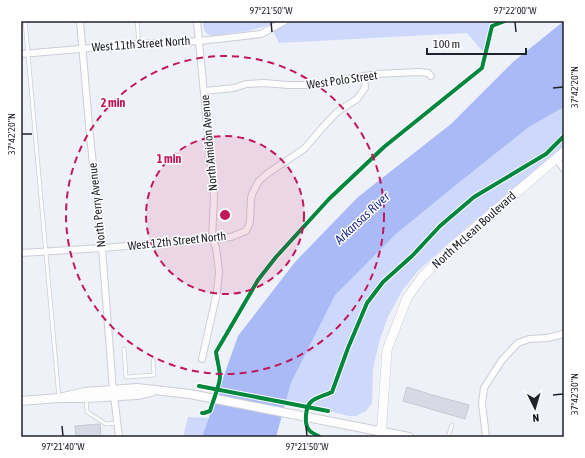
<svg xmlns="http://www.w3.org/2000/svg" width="585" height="458" font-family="'Asap Condensed',sans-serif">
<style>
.green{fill:#cdd8fb}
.water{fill:#a9baf6}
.building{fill:#d7dae4;stroke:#c6c8d0}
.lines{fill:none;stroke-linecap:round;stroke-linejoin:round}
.service-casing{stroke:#ccced6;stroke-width:4.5}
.minor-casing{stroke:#ccced6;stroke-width:8}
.tertiary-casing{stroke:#ccced6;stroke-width:10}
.secondary-casing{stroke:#ccced6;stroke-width:10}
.service{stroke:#fdfdfe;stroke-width:3}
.minor{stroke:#fdfdfe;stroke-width:6}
.tertiary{stroke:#fdfdfe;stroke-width:8}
.secondary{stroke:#fdfdfe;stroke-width:9}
.cycleway-casing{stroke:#fff;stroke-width:6}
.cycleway{stroke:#00873e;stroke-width:4}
.ticks{fill:none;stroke:#21232c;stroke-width:1.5}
.ring{fill:none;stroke:#c2185b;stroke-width:2;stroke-dasharray:7 5}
.labels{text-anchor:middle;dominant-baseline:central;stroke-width:3;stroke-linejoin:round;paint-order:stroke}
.street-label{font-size:12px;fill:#21232c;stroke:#fff}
.water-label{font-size:13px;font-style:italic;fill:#26318e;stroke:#fff}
.centre{fill:#c2185b;stroke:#fff;stroke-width:2}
.ring-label{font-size:12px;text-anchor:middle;font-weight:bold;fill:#c2185b;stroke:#fff;stroke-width:3;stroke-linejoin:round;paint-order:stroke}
.neatline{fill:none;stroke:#21232c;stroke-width:1.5}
.ticks-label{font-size:10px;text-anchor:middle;fill:#21232c}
</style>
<rect width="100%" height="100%" fill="#eff1f9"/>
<g class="green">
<path d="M203,21h300l-11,5 -8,27 -17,-20 -188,10 -9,-18 -22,6 -36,5c-9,-3 -8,-6 -9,-15z"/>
<polygon points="564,107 564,146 451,241 417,272 402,291 388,317 380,339 373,369 372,403 366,411 356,416 349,416 286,400 291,383 334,295 396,234 456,185 529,127"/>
<polygon points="188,417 209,418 202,437 183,437"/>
</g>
<polygon class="water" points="564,21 564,107 529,127 456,185 396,234 335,295 291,383 276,437 202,437 238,336 295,262 358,197 451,124 513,62"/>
<g class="building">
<polygon points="407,387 429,394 469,405 465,419 403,401"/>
<polygon points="100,424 101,437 76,437 75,426"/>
</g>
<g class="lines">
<defs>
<g id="service">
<polyline points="25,21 59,398"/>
<polyline points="137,21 139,44"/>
<polyline points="124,349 126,377 154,375 153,360"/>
<polyline points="86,398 87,412 106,424 117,423"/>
<polyline points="448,437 452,425"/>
</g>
<g id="minor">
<polyline points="80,21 90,136 102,248 113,390"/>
<polyline points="197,21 214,197 212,239 216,247 219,272 217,292 202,359"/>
<polyline points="21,54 139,44 199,41 236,37 261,34 285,21"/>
<polyline points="204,91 234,88 246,84 264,83 288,85 308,85 328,83 359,77 377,74 419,72 428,73 431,76"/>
<polyline points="556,159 564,169"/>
<polyline points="21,253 102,248 212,239 231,237 238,234 246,231 249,225 250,220 251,198 253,192 259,181 268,173 304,149 323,127 337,112 357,99 365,88 364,76"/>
<polyline points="114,396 119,437"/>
<polyline points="486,437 482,403 484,388 502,360 518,343 529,339 547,338 560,335 564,333"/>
</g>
<g id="tertiary">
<polyline points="59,398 85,392 137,388 190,394 409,437"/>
<polyline points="21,401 59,398 86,398 137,395 151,392"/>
</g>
<polyline id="secondary" points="381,437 387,350 407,298 422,277 452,247 564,152"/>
</defs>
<use href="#service" class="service-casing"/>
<use href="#minor" class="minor-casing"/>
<use href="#tertiary" class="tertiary-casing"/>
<use href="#secondary" class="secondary-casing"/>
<use href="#service" class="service"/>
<use href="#minor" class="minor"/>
<use href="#tertiary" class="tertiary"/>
<use href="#secondary" class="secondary"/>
<defs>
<g id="cycleway">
<polyline points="199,386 328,411"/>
<path d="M202,413h2l6,-2c3,-11 9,-23 10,-34 0,-7 -3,-17 -4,-25l42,-72 18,-23 53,-58 55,-52 98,-79 10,-42 13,-5"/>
<path d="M320,437c-3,-2 -9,-4 -11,-7 -5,-6 -4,-24 3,-29 5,-4 14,-6 20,-9l16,-44 19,-45 16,-21 29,-26 28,-30 34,-29 72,-43 18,-18"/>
</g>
</defs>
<use href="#cycleway" class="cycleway-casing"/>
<use href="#cycleway" class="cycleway"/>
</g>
<path class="ticks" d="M271,22l1,10M515,22l1,10M553,88l10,-1M22,134h10M553,395l10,-1M62,426l1,10M306,426l1,10"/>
<circle cx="225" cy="215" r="79" fill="#c2185b" fill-opacity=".12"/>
<g class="ring">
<circle cx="225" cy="215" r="79"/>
<circle cx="225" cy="215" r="159"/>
</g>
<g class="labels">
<g class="street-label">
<text transform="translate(141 44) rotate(-4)">West 11th Street North</text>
<text transform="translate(342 80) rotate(-8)">West Polo Street</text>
<text transform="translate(209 143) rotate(-95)">North Amidon Avenue</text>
<text transform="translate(97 205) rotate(-96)">North Perry Avenue</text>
<text transform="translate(474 230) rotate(-42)">North McLean Boulevard</text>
<text transform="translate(177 241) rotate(-6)">West 12th Street North</text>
</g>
<g class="water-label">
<text transform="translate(362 218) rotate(-43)">Arkansas River</text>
</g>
</g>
<circle cx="225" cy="215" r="6" class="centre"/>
<g class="ring-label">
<text x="113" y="107">2 min</text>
<text x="169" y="163">1 min</text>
</g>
<rect width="585" height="458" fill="none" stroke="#ffffff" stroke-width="44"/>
<g transform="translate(535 408) rotate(175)" stroke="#ffffff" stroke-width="3" paint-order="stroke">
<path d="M0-3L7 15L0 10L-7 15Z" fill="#21232c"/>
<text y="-6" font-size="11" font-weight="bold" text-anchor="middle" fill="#21232c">N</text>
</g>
<path d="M427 48v6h99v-6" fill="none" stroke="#21232c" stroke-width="2"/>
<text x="433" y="48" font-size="12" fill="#21232c" stroke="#ffffff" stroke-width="3" paint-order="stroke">100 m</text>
<rect x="22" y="22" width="541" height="414" class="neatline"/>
<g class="ticks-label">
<text x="271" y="14">97°21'50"W</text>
<text x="515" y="14">97°22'00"W</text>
<text transform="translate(574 87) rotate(-90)" y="4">37°42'20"N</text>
<text transform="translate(11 134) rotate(-90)" y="4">37°42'20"N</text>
<text transform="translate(574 394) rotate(-90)" y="4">37°42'30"N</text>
<text x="63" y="450">97°21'40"W</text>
<text x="307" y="450">97°21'50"W</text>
</g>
</svg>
